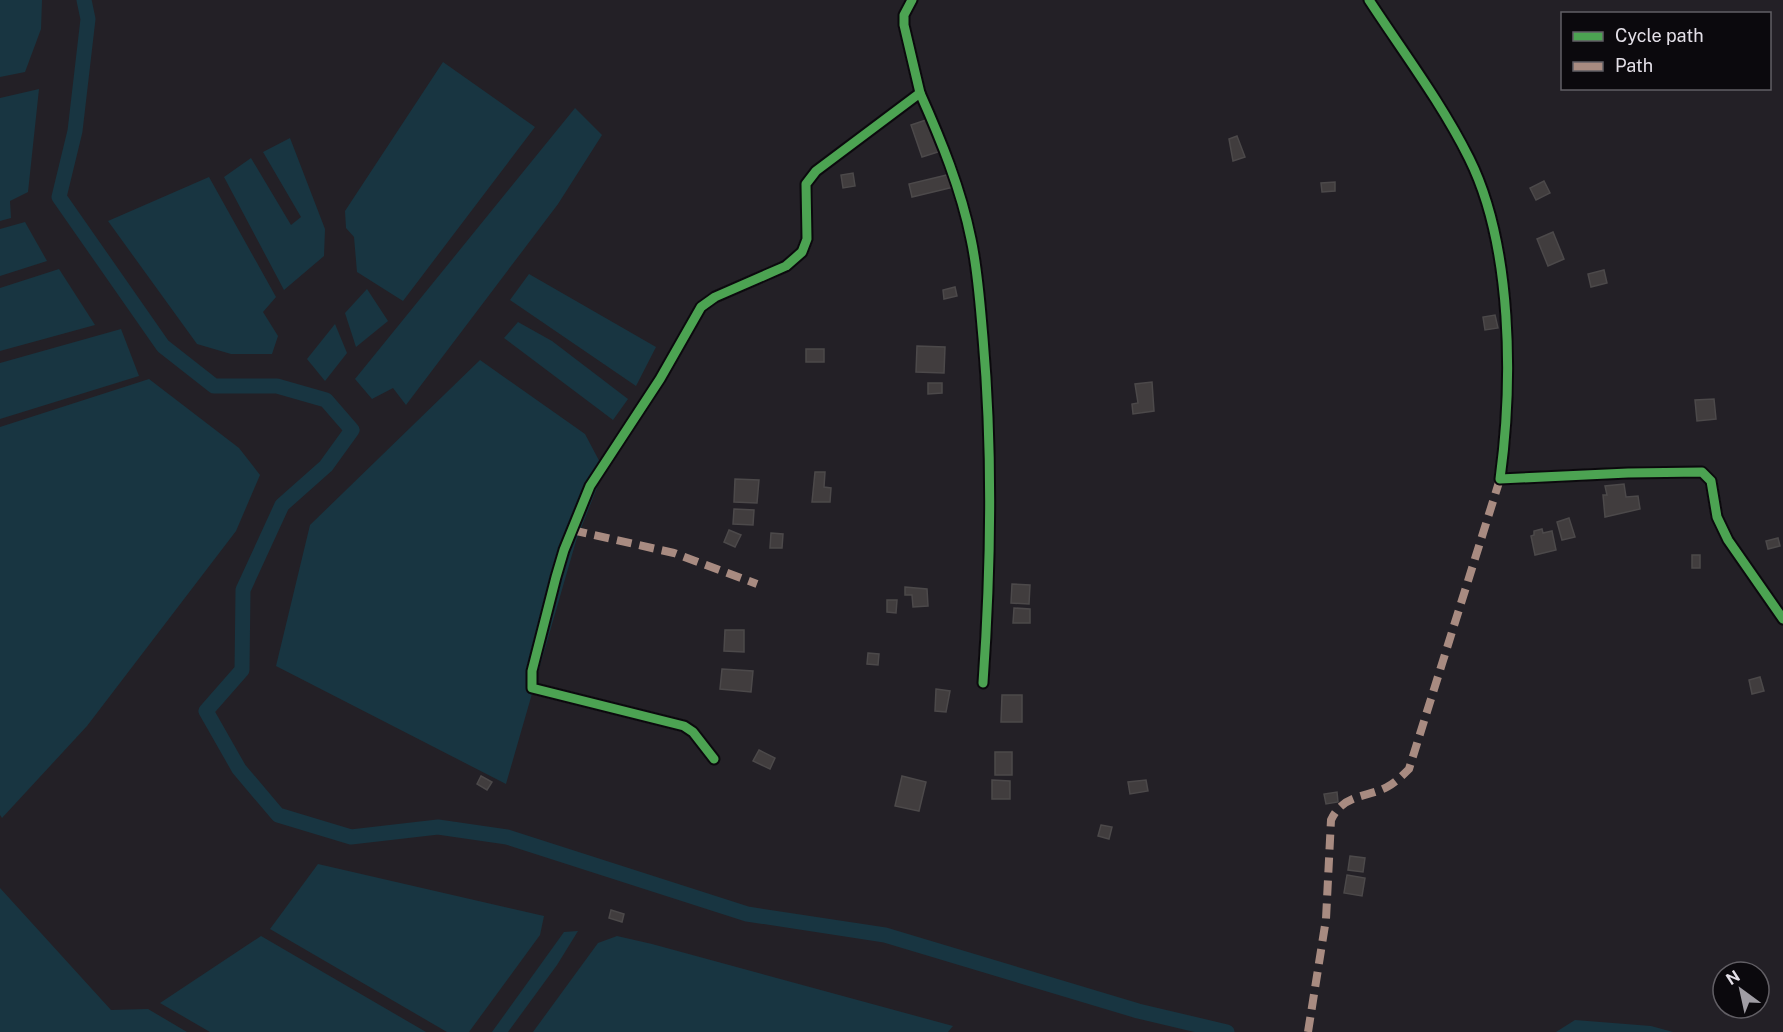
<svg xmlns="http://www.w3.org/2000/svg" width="1783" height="1032" font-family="'Public Sans',sans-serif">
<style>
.water{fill:#183541}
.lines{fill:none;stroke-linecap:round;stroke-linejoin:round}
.canal{stroke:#183541;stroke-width:15}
.building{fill:#413d3e;stroke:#4c494a;stroke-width:1.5}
.minor{stroke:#625f5f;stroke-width:12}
.quiet{stroke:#a88b81;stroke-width:8;stroke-dasharray:15 8;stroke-linecap:butt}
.cycleway-casing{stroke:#0b090d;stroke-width:13}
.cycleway{stroke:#4ca352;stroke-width:9}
</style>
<rect width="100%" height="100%" fill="#232026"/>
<g class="water">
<polygon points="0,0 42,0 41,29 25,72 0,77"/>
<polygon points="443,62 535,127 403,301 357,272 354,237 346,228 345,211"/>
<polygon points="39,89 28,192 10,201 11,218 0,221 0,98"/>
<polygon points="575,108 602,135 558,204 406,405 393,388 372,399 355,379"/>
<polygon points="290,138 325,229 324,256 284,290 224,177 251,158 291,225 301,217 263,152"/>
<polygon points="209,177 276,297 263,312 278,336 272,354 231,354 197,344 108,221"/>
<polygon points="25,222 47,261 0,276 0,229"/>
<polygon points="59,269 95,325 0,351 0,288"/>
<polygon points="529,274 656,347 636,386 510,300"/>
<polygon points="367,289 388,321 356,347 345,313"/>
<polygon points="518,322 552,341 628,399 613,420 504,338"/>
<polygon points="335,324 347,353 325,381 307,359"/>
<polygon points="121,329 139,376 0,419 0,363"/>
<polygon points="480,360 585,434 604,470 576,541 506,784 276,666 310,525"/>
<polygon points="149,379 239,448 260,475 236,531 87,726 2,818 0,815 0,427"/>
<polygon points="318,864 544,916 540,935 469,1032 447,1032 270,929"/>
<polygon points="0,888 111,1010 148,1009 187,1032 0,1032"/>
<polygon points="578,931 557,965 508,1032 492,1032 564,932"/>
<polygon points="261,936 426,1032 210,1032 160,1003"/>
<polygon points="617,936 652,944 953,1026 948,1032 533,1032 598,943"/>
<polygon points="1575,1020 1651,1026 1673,1032 1556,1032"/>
</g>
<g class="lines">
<polyline class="canal" points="84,0 88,19 75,131 59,197 163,346 214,386 277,386 326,400 352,430 326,466 282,505 243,590 242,670 206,711 239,769 278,815 351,837 438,827 507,837 747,914 885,935 1138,1011 1227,1032"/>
</g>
<g class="building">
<polygon points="929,119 941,151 922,157 911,125"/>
<polygon points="1237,136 1245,157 1233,161 1229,139"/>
<polygon points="853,173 855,186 843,188 841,175"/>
<polygon points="951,174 954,187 912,197 909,184"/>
<polygon points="1544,181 1550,193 1536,200 1530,188"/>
<polygon points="1335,182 1335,191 1322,192 1321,183"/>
<polygon points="1553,232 1564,259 1548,266 1537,239"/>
<polygon points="1604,270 1607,283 1591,287 1588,274"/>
<polygon points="955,287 957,296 944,299 943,290"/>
<polygon points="1495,315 1498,328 1485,330 1483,317"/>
<polygon points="917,346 945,347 944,373 916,372"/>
<rect x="806" y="349" width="18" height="13"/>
<polygon points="1152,382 1154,411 1133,414 1132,404 1138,403 1135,384"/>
<polygon points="928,383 942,383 942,393 928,394"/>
<polygon points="1714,399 1716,419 1697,421 1695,400"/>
<polygon points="815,472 825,472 824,487 831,488 830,502 812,502"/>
<polygon points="735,479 759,480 757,503 734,502"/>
<polygon points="1624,484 1626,497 1638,496 1640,509 1605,517 1603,495 1607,495 1605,486"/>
<polygon points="734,509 754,510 753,525 733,524"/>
<polygon points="1569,518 1575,537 1562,540 1557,522"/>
<polygon points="1542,529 1543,533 1552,531 1556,550 1535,555 1531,536 1534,535 1534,531"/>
<polygon points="729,530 741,535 735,547 724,542"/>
<polygon points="771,533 783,534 782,548 770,548"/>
<polygon points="1778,538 1780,546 1768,549 1766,541"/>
<rect x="1692" y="555" width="8" height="13"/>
<polygon points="1012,584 1030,585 1029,604 1011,603"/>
<polygon points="905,587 927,589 928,606 913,607 912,595 905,595"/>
<polygon points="887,600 897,600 896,613 887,612"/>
<polygon points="1014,608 1030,609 1030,623 1013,623"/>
<polygon points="725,630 744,630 744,652 724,651"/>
<polygon points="868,653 879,654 878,665 867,664"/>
<polygon points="722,669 753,671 751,692 720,689"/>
<polygon points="1760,677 1764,691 1752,694 1749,680"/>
<polygon points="936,689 950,691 946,712 935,711"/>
<polygon points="1002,695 1022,695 1022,722 1001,722"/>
<polygon points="759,750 775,758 770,769 753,761"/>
<rect x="995" y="752" width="17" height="23"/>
<polygon points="481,776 492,782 487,790 477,784"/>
<polygon points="902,776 926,782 919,811 895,806"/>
<polygon points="992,780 1010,781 1010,799 992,799"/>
<polygon points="1146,780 1148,791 1130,794 1128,782"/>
<polygon points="1337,792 1338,802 1326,804 1324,794"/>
<polygon points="1101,825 1112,827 1109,839 1098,836"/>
<polygon points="1350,856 1365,858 1363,872 1348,870"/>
<polygon points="1347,875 1365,878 1362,896 1344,893"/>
<polygon points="611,910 624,914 622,922 609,918"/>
</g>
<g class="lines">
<g class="minor">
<path d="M1369,0c34,52 72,102 100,158 44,88 44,225 31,321l128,-6 74,-1 9,9 6,36 11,23 55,79"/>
<path d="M920,93c21,47 41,96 51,146 7,32 9,66 12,99 10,115 8,230 0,345"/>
<polyline points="714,759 693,732 684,726 532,688 532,671 556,577 564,550 590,486 660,379 701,307 715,297 786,266 802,252 807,239 806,184 816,171 920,93 904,25 904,15 912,0"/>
</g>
<g class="quiet">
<polyline points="572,530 674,553 757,584"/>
<path d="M1308,1032l18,-113 5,-99c12,-26 35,-22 56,-33 9,-5 16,-12 22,-18l91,-290"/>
</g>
<defs>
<g id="cycleway">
<path d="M1369,0c34,52 72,102 100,158 44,88 44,225 31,321l128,-6 74,-1 9,9 6,36 11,23 55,79"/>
<path d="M920,93c21,47 41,96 51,146 7,32 9,66 12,99 10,115 8,230 0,345"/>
<polyline points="714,759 693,732 684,726 532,688 532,671 556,577 564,550 590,486 660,379 701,307 715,297 786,266 802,252 807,239 806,184 816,171 920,93 904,25 904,15 912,0"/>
</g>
</defs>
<use href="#cycleway" class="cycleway-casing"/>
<use href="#cycleway" class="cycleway"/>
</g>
<rect x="1561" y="12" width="210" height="78" fill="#0b090d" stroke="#625f65" stroke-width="1.5"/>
<rect x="1573" y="32" width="30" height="9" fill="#4ca352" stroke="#625f65" stroke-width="1.5"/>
<text x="1615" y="42" font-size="18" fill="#e4e0e8">Cycle path</text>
<rect x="1573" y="62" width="30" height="9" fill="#a88b81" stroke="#625f65" stroke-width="1.5"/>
<text x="1615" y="72" font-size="18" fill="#e4e0e8">Path</text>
<g transform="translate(1741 990) rotate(327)"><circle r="28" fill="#0b090d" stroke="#625f65" stroke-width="1.5"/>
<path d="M0-4.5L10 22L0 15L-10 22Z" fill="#a09da4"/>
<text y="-9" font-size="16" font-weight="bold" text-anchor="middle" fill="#e4e0e8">N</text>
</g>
</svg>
